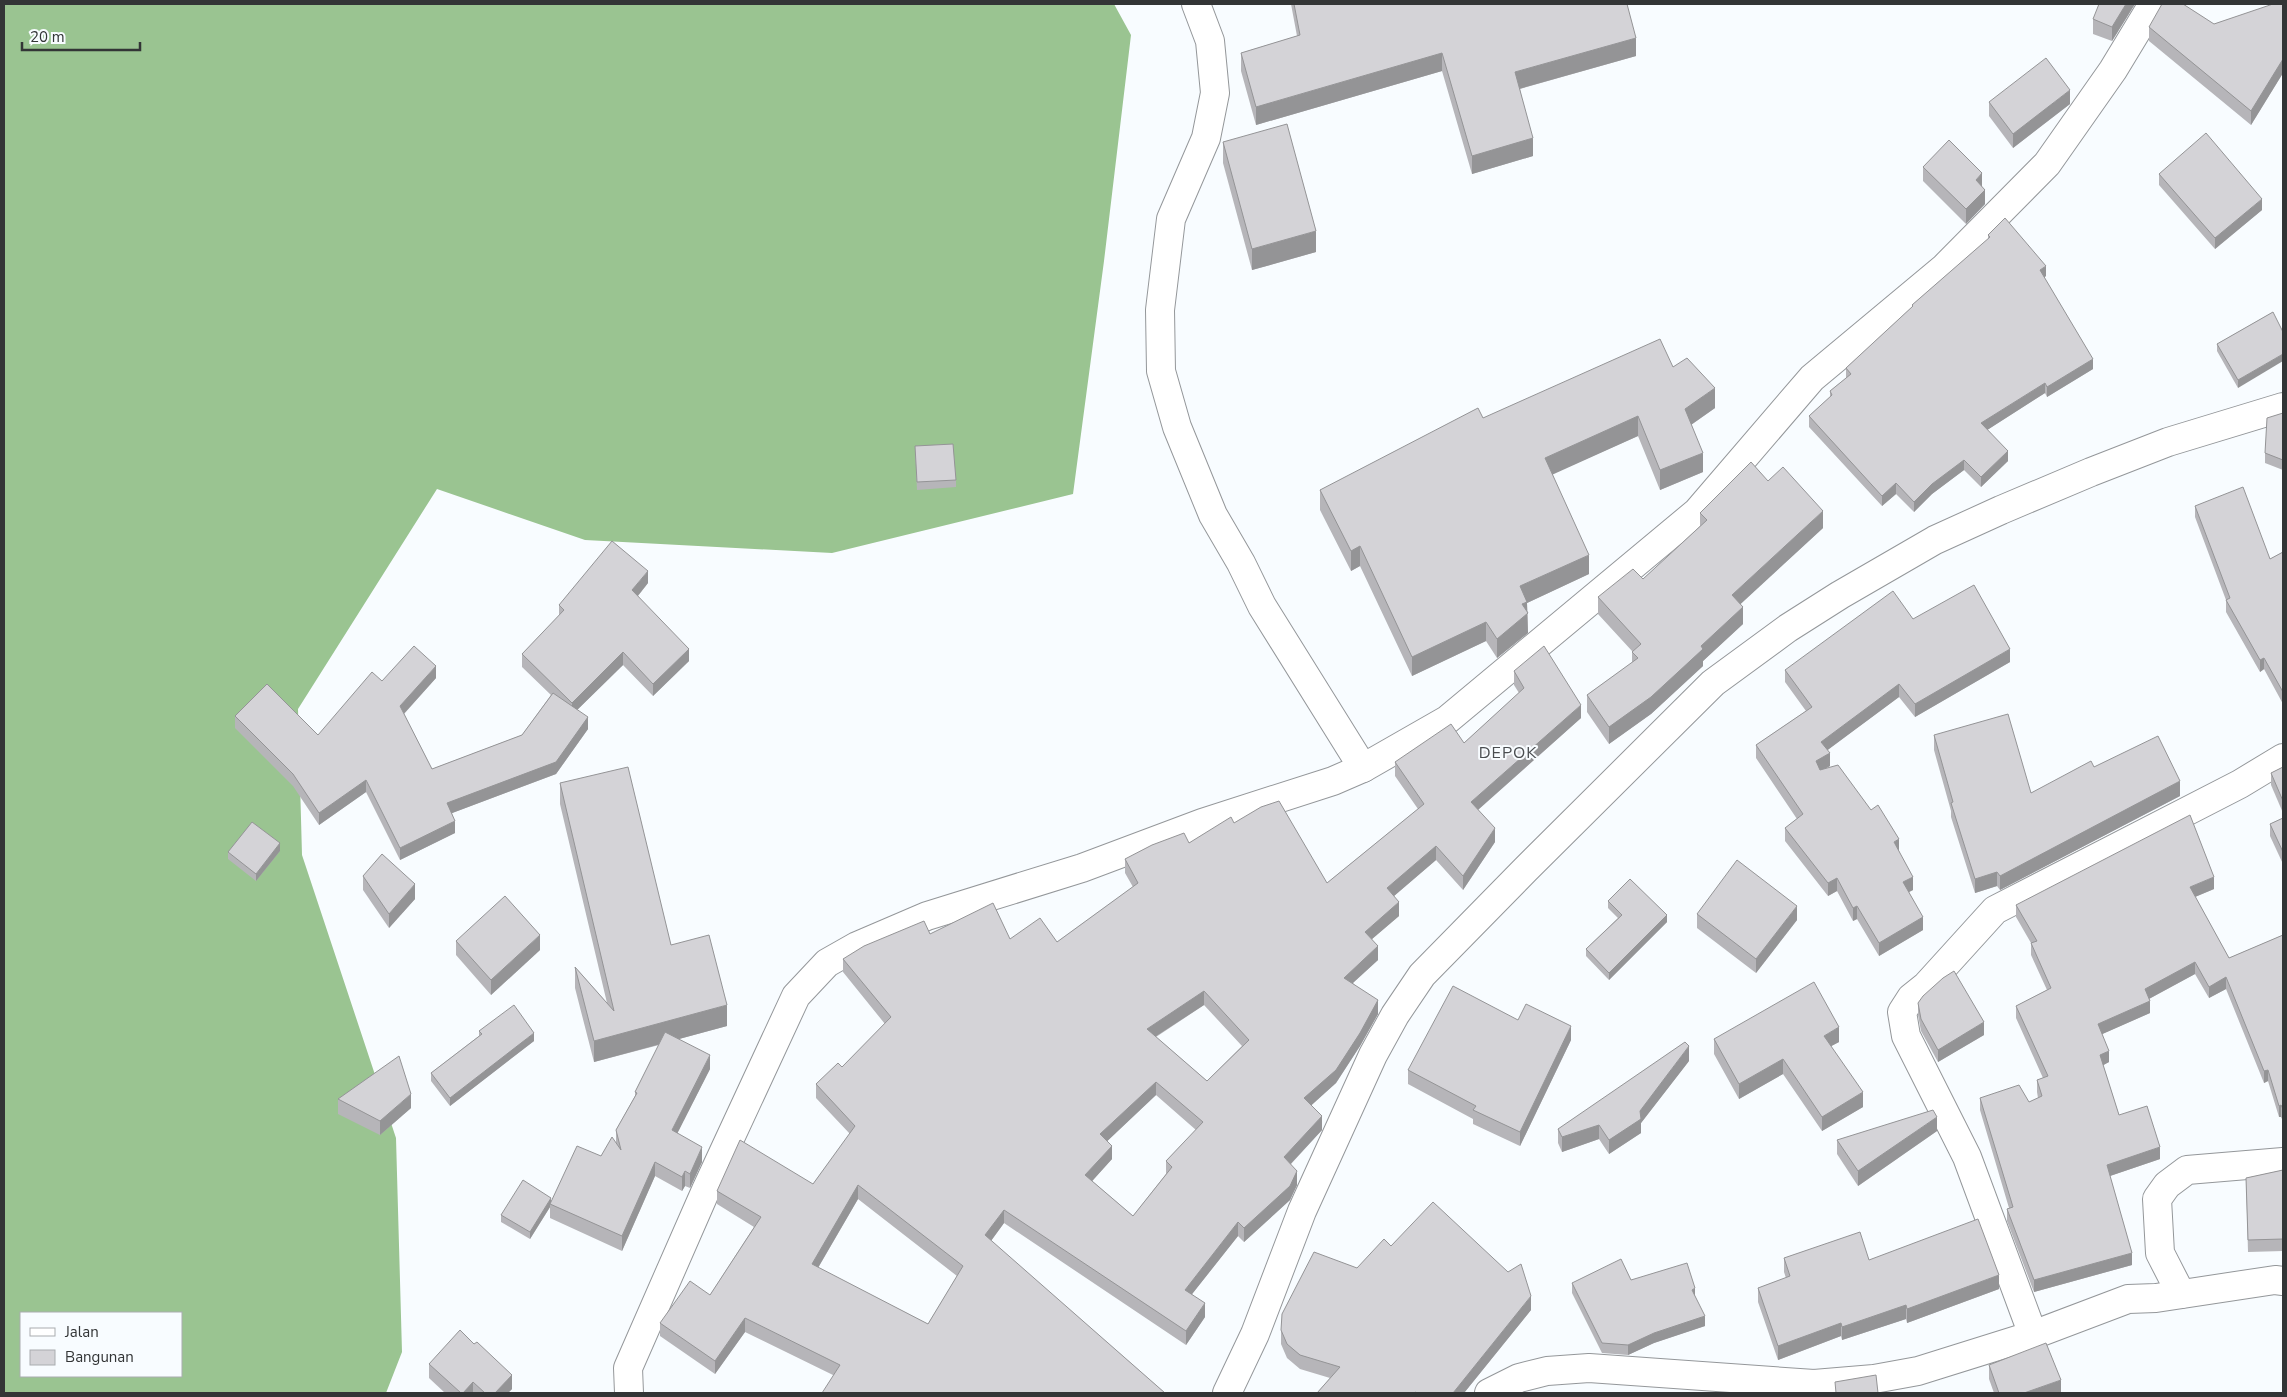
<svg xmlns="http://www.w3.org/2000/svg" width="2287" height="1397" font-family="'Nunito Sans',sans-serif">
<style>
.forest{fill:#9ac491;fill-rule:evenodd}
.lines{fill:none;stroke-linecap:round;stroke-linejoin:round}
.street-casing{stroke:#94979a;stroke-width:30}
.street{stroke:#fff;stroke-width:28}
.wall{fill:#b6b5b9;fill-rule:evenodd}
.shaded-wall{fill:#949496}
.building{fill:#d4d3d7;stroke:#949496;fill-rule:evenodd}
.labels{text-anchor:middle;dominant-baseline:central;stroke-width:4;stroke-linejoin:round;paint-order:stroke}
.quarter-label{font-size:16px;letter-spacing:1px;fill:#4a4d50;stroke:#f8fcff}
</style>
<rect width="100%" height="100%" fill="#f8fcff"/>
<path class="forest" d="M4,4h1110l17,31 -27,226 -31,233 -241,59 -247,-13 -148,-51 -139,220 4,146 94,283 6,214 -16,41h-382zM21,1313h160v63h-160z"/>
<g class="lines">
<defs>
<g id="street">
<polyline points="1196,4 1210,41 1215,93 1206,138 1171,219 1160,310 1161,371 1177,427 1213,515 1241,563 1262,606 1363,768 1447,720 1697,512 1812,378 1944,268 2047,164 2113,70 2153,4"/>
<polyline points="2181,1294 2160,1253 2157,1199 2167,1185 2187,1170 2283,1162"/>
<polyline points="2033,1335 1967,1157 1906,1036 1902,1012 1911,998 1926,986 1995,910 2240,784 2283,758"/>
<polyline points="629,1393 628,1368 706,1190 796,996 827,963 857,946 927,916 1082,868 1202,823 1333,781 1363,768"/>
<polyline points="1227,1393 1255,1334 1302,1211 1373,1055 1395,1015 1422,975 1526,869 1713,683 1788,628 1840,595 1935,540 2001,510 2091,472 2168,442 2283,407"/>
<polyline points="1489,1393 1519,1378 1547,1371 1589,1368 1814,1384 1874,1379 1918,1371 2033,1335 2128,1299 2156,1298 2275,1280 2283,1281"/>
</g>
</defs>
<use href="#street" class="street-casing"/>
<use href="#street" class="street"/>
</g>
<g class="wall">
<polygon points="1291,4 1627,4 1636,56 1520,89 1533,156 1472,174 1442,71 1256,125 1241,71 1241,53 1297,36"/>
<polygon points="2135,4 2112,41 2093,34 2093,19"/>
<polygon points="2283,4 2283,73 2251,125 2149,41 2149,27 2214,24"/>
<polygon points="1989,102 2070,104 2013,148 1989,116"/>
<polygon points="1223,142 1316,252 1252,270 1223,163"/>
<polygon points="1923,167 1982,187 1985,204 1966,224 1923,181"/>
<polygon points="2159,174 2262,210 2215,249 2159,185"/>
<polygon points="1988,235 2046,276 2044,277 2093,369 2047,397 2045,393 1987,430 2008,461 1981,487 1964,470 1932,494 1914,512 1896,494 1882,506 1809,427 1809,416 1830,397 1830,391 1846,378 1846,368 1912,307 1912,305 1988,239"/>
<polygon points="2273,312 2238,388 2217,351 2217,344"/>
<polygon points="1673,367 1715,408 1691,425 1703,472 1660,490 1638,436 1552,474 1589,574 1527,603 1528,633 1497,658 1486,641 1412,676 1360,566 1351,571 1320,510 1320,490 1483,418"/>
<polygon points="2283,413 2283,470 2265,463 2265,453"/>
<polygon points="915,446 956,480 956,487 917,490"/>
<polygon points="1768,481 1823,528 1740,604 1743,624 1703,661 1703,666 1651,714 1609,744 1587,712 1587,695 1632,663 1632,651 1598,614 1598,597 1643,579 1700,526 1700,513"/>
<polygon points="2195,506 2270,559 2283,552 2283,704 2264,669 2260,672 2226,612 2226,600 2195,517"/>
<polygon points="648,583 638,596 689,661 653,696 623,665 577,710 588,729 556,774 452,813 455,833 400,860 366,792 319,825 293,786 235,728 235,716 318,735 382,681 436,678 404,714 432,769 522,735 551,695 522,667 522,654 559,616 559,605"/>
<polygon points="1913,619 2010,662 1915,717 1899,697 1827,750 1830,766 1826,768 1899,851 1913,890 1909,892 1923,930 1879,956 1857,919 1853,921 1837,891 1828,896 1785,841 1785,828 1797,819 1756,758 1756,745 1806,711 1785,682 1785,670"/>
<path d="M1514,671l67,47 -103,92 17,32 -32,48 -27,-30 -42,36 5,20 -27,23 6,21 -25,23 25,31 -18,32 -24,37 -25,22 11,25 -31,34 6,21 -7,15 -46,42 -6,-6 -46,58 13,23 -19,28 -182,-122 -13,18 174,152 -332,-18 -88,-43 -30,42 -55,-38v-13l50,-28 44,-68 -37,-23v-13l96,-7 37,-50 -34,-36v-14l26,-17 43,-43 -42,-52v-13l87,-25 80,5 47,3 76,-55 -8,-14v-14l64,-16 45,-20 93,60 91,-74 -23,-33v-14l69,-19 55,-50 -5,-8zM1204,1005l38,41 -35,35 -51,-44zM1156,1095l40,35 -30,31v13l-33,42 -41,-35 20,-22 -5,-18zM858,1199l99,77 -29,48 -110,-56z"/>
<polygon points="1934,735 2031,793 2094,767 2180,796 2000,890 1997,886 1975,893 1951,817 1951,811 1934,750"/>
<polygon points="2283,767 2283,813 2271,785 2271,773"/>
<polygon points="560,783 671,945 727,1026 679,1039 710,1069 677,1133 702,1162 690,1188 685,1186 682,1191 655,1176 622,1251 550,1218 550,1207 530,1239 501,1222 501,1215 551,1202 616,1142 616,1130 635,1096 635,1092 659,1045 594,1062 575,988 575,967 607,1003 560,804"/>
<polygon points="2283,818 2283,864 2270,836 2270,824"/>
<polygon points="280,851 256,881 228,859 228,852"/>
<polygon points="363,876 415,899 389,928 363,890"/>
<polygon points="2214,889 2195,897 2229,958 2283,935 2283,1121 2281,1117 2279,1117 2268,1081 2264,1083 2226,989 2209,998 2195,974 2149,999 2150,1013 2102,1034 2109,1062 2103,1065 2119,1115 2160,1159 2110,1176 2132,1265 2034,1292 2007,1221 2007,1209 2009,1208 1980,1110 1980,1098 2029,1102 2038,1098 2037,1092 2037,1080 2043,1078 2016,1018 2016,1006 2047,990 2031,955 2031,943 2016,917 2016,905"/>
<polygon points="1608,901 1667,922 1609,980 1586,956 1586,949 1618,918 1608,908"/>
<polygon points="1697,914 1797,920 1756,973 1697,928"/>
<polygon points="456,941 540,950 491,995 456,955"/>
<polygon points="1918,1003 1984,1035 1938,1062 1921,1031 1918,1015"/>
<polygon points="1518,1020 1571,1040 1520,1146 1473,1124 1473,1119 1408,1084 1408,1070"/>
<polygon points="479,1031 534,1041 450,1106 431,1081 431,1073 479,1036"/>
<polygon points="1714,1039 1839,1042 1831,1046 1863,1107 1822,1131 1783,1074 1739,1099 1714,1054"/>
<polygon points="1689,1061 1641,1123 1641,1133 1609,1154 1599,1139 1562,1152 1558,1143 1558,1129"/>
<polygon points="338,1099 411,1108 380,1135 338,1114"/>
<polygon points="1937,1131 1858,1186 1837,1154 1837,1140"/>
<polygon points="2283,1170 2283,1251 2248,1252 2246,1178"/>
<polygon points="1391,1246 1531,1310 1464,1393 1317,1393 1330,1378 1300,1369 1287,1358 1281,1344 1281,1330 1357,1268"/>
<polygon points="1784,1258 1869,1260 1999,1289 1907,1323 1906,1319 1842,1340 1841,1336 1778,1360 1758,1302 1758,1288 1786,1278 1784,1272"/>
<polygon points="1631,1280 1695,1296 1705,1326 1654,1343 1628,1355 1602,1353 1572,1293 1572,1283"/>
<polygon points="474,1344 512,1389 508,1393 445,1393 429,1378 429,1364"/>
<polygon points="1989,1365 2061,1393 1994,1393 1989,1379"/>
</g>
<g class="shaded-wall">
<polygon points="2126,4 2135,4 2112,41 2112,27"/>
<polygon points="1636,38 1636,56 1515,90 1515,72"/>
<polygon points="1442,53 1442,71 1256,125 1256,107"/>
<polygon points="2283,59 2283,73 2251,125 2251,111"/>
<polygon points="2070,90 2070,104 2013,148 2013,134"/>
<polygon points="1533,138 1533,156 1472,174 1472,156"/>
<polygon points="1982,173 1982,188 1976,180"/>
<polygon points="1985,190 1985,204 1966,224 1966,209"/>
<polygon points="2262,199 2262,210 2215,249 2215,238"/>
<polygon points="1316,231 1316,252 1252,270 1252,249"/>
<polygon points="2046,266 2046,276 2040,281 2040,270"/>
<polygon points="2283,354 2283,361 2238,388 2238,380"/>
<polygon points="2093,359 2093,369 2047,397 2047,387"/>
<polygon points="2045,383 2045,393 1981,434 1981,423"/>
<polygon points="1715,388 1715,408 1685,429 1685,409"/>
<polygon points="1638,416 1638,436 1545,478 1545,458"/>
<polygon points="2008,451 2008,461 1981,487 1981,477"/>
<polygon points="1703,453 1703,472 1660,490 1660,470"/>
<polygon points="1964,460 1964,470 1932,494 1914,512 1914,502 1932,484"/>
<polygon points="1896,483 1896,494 1882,506 1882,496"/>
<polygon points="1823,511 1823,528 1732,612 1732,595"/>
<polygon points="1360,546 1360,566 1351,571 1351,551"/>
<polygon points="1589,555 1589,574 1527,603 1528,633 1497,658 1497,639 1520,586"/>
<polygon points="648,571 648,583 632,603 632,590"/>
<polygon points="1743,607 1743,624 1703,661 1703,666 1651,714 1609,744 1609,727 1701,646"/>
<polygon points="1486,622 1486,641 1412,676 1412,657"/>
<polygon points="689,649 689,661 653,696 653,684"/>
<polygon points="2010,649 2010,662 1915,717 1915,704"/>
<polygon points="623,652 623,665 572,715 572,703"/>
<polygon points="2264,658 2264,669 2260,672 2260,660"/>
<polygon points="436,666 436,678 400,718 400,706"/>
<polygon points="1899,684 1899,697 1821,755 1821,742"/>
<polygon points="1581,705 1581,718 1471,816 1471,802"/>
<polygon points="588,717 588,729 556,774 447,815 447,803"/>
<polygon points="1830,753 1830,766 1816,774 1816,761"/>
<polygon points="366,780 366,792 319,825 319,813"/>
<polygon points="2180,781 2180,796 2000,890 2000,876"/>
<polygon points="455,821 455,833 400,860 400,848"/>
<polygon points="1495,828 1495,842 1463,890 1463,876"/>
<polygon points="1899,839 1899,852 1894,842"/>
<polygon points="280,843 280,851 256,881 256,874"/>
<polygon points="1436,846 1436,860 1387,902 1387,888"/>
<polygon points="1997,872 1997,886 1975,893 1975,879"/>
<polygon points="1913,877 1913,890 1903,895 1903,882"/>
<polygon points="2214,877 2214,889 2190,899 2190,887"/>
<polygon points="1837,878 1837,891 1828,896 1828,883"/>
<polygon points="415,884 415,899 389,928 389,914"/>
<polygon points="1399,902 1399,916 1365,945 1365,932"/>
<polygon points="1797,906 1797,920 1756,973 1756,959"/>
<polygon points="1857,906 1857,919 1853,921 1853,908"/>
<polygon points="1667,915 1667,922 1609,980 1609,973"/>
<polygon points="1923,917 1923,930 1879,956 1879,943"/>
<polygon points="540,935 540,950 491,995 491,980"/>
<polygon points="1378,946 1378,960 1344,991 1344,978"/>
<polygon points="2195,962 2195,974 2145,1001 2145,989"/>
<polygon points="2226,977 2226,989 2209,998 2209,987"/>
<polygon points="1204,991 1204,1005 1147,1042 1147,1029"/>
<polygon points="1378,1000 1378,1014 1360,1046 1336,1083 1304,1112 1304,1098"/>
<polygon points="2150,1001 2150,1013 2098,1036 2098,1024"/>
<polygon points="727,1005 727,1026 594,1062 594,1041"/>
<polygon points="1984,1022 1984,1035 1938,1062 1938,1050"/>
<polygon points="1571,1026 1571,1040 1520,1146 1520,1132"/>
<polygon points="1839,1027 1839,1042 1824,1050 1824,1036"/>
<polygon points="534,1033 534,1041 450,1106 450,1098"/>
<polygon points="1689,1046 1689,1061 1641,1123 1641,1133 1609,1154 1609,1140 1640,1111"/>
<polygon points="2109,1051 2109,1062 2100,1067 2100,1055"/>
<polygon points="710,1055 710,1069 672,1144 672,1130"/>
<polygon points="1783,1059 1783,1074 1739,1099 1739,1084"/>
<polygon points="2268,1070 2268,1081 2264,1083 2264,1071"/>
<polygon points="1156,1082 1156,1095 1100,1148 1100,1134"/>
<polygon points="1863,1092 1863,1107 1822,1131 1822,1117"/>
<polygon points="411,1094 411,1108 380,1135 380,1121"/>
<polygon points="2281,1105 2281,1117 2279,1117 2279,1106"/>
<polygon points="1322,1116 1322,1130 1284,1171 1284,1157"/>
<polygon points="1937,1117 1937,1131 1858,1186 1858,1171"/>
<polygon points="1599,1125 1599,1139 1562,1152 1562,1137"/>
<polygon points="1112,1146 1112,1159 1085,1189 1085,1175"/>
<polygon points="702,1147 702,1162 690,1188 690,1174"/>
<polygon points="2160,1147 2160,1159 2107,1177 2107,1165"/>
<polygon points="655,1162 655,1176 622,1251 622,1236"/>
<polygon points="685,1171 685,1186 682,1191 682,1177"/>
<polygon points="1297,1171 1297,1185 1290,1200 1244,1242 1244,1228"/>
<polygon points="858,1185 858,1199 812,1278 812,1264"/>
<polygon points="551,1198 551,1204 550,1204 550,1207 530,1239 530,1232"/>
<polygon points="1004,1210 1004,1223 985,1249 985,1235"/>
<polygon points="1238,1222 1238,1236 1185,1303 1185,1290"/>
<polygon points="2132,1253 2132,1265 2034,1292 2034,1280"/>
<polygon points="1999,1275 1999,1289 1907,1323 1907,1309"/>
<polygon points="1695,1288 1695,1298 1692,1290"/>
<polygon points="1531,1296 1531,1310 1464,1393 1453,1393"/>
<polygon points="1205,1303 1205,1317 1186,1345 1186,1331"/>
<polygon points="1906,1305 1906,1319 1842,1340 1842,1327"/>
<polygon points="1705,1316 1705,1326 1654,1343 1628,1355 1628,1345 1654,1333"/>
<polygon points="745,1318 745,1332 715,1374 715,1361"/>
<polygon points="1841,1323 1841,1336 1778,1360 1778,1346"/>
<polygon points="512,1375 512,1389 508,1393 495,1393"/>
<polygon points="2061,1380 2061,1393 2024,1393"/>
<polygon points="473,1382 473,1393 463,1393"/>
</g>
<g class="building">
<polygon points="1294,4 1627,4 1636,38 1515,72 1533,138 1472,156 1442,53 1256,107 1241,53 1300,35"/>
<polygon points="2099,4 2126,4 2112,27 2093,19"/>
<polygon points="2162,4 2183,4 2214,24 2273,4 2283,4 2283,59 2251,111 2149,27"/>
<polygon points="2046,58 2070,90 2013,134 1989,102"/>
<polygon points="1287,124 1316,231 1252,249 1223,142"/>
<polygon points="2206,133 2262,199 2215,238 2159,174"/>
<polygon points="1949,140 1982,173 1976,180 1985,190 1966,209 1923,167"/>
<polygon points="2005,218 2046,266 2040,270 2093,359 2047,387 2045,383 1981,423 2008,451 1981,477 1964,460 1932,484 1914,502 1896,483 1882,496 1809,416 1832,395 1830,391 1851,374 1846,368 1913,306 1912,305 1990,237 1988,235"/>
<polygon points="2273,312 2283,332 2283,354 2238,380 2217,344"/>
<polygon points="1660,339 1673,367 1687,358 1715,388 1685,409 1703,453 1660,470 1638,416 1545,458 1589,555 1520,586 1527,602 1522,604 1528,613 1497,639 1486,622 1412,657 1360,546 1351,551 1320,490 1478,408 1483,418"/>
<polygon points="2283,413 2283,460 2265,453 2267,418"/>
<polygon points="953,444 956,480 917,482 915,446"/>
<polygon points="1751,462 1768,481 1783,467 1823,511 1732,595 1743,607 1701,646 1703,649 1651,697 1609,727 1587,695 1638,658 1632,652 1641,644 1598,597 1633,569 1643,579 1707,520 1700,513"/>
<polygon points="2243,487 2270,559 2283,552 2283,692 2264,658 2260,660 2226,600 2230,598 2195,506"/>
<polygon points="612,541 648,571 632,590 689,649 653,684 623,652 572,703 522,654 564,610 559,605"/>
<polygon points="1974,585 2010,649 1915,704 1899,684 1821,742 1830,753 1816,761 1820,770 1838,765 1871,810 1878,805 1899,839 1894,842 1913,877 1903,882 1923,917 1879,943 1857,906 1853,908 1837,878 1828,883 1785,828 1803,814 1756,745 1812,707 1785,670 1893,591 1913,619"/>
<polygon points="414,646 436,666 400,706 432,769 522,735 553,693 588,717 556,762 447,803 455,821 400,848 366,780 319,813 293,774 235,716 267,684 318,735 372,672 382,681"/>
<path d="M1544,646l37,59 -110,97 24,26 -32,48 -27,-30 -49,42 12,14 -34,30 13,14 -34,32 34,22 -18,33 -24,37 -32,28 18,18 -38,41 13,14 -7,15 -46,42 -6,-6 -53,68 20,13 -19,28 -182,-121 -19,25 180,158h-343l18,-28 -95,-47 -30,43 -55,-38 30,-42 20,14 51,-78 -44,-26 23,-51 73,44 42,-58 -39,-42 22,-21 4,4 49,-50 -48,-58 21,-13 60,-25 6,13 63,-31 17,36 30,-21 17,24 81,-59 -13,-24 27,-14 32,-12 5,10 42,-26 3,6 27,-16 18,-6 48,82 97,-79 -29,-42 56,-38 13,19 60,-55 -10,-17zM1204,991l45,49 -42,41 -60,-52zM1156,1082l47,40 -37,39 6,6 -39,49 -48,-41 27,-29 -12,-12zM858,1185l105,81 -35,58 -116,-60z"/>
<polygon points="2008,714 2031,793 2091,761 2094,767 2158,736 2180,781 2000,876 1997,872 1975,879 1951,803 1953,802 1934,735"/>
<polygon points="628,767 671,945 709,935 727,1005 594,1041 575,967 614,1011 560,783"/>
<polygon points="2283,767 2283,801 2271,773"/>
<polygon points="2190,815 2214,877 2190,887 2229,958 2283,935 2283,1109 2281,1105 2279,1106 2268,1070 2264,1071 2226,977 2209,987 2195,962 2145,989 2150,1001 2098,1024 2109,1051 2100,1055 2119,1115 2147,1106 2160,1147 2107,1165 2132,1253 2034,1280 2007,1209 2013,1207 1980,1098 2019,1085 2029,1102 2042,1096 2037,1080 2048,1076 2016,1006 2051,988 2031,943 2037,941 2016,905"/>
<polygon points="2283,818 2283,852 2270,824"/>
<polygon points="252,822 280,843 256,874 228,852"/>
<polygon points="382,854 415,884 389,914 363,876"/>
<polygon points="1737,860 1797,906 1756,959 1697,914"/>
<polygon points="1630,879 1667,915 1609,973 1586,949 1622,915 1608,901"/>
<polygon points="505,896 540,935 491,980 456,941"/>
<polygon points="1954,971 1984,1022 1938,1050 1921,1019 1918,1003 1923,996 1943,978"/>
<polygon points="1814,982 1839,1027 1824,1036 1863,1092 1822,1117 1783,1059 1739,1084 1714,1039"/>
<polygon points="1453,986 1518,1020 1526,1004 1571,1026 1520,1132 1473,1110 1476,1106 1408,1070"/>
<polygon points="514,1005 534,1033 450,1098 431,1073 482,1034 479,1031"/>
<polygon points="665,1032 710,1055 672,1130 702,1147 690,1174 685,1171 682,1177 655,1162 622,1236 550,1204 577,1146 601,1156 612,1137 621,1150 616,1130 637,1093 635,1092"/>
<polygon points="1685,1042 1689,1046 1640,1111 1641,1119 1609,1140 1599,1125 1562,1137 1558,1129"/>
<polygon points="399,1056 411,1094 380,1121 338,1099"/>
<polygon points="1933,1110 1937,1117 1858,1171 1837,1140"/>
<polygon points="2283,1170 2283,1239 2248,1240 2246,1178"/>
<polygon points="523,1180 551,1198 530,1232 501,1215"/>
<polygon points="1433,1202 1508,1272 1521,1264 1531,1296 1453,1393 1417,1393 1415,1392 1414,1393 1317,1393 1340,1367 1300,1355 1287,1344 1281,1330 1282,1314 1314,1252 1357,1268 1384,1239 1391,1246"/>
<polygon points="1978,1219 1999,1275 1907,1309 1906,1305 1842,1327 1841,1323 1778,1346 1758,1288 1790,1276 1784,1258 1860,1232 1869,1260"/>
<polygon points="1621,1259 1631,1280 1687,1263 1695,1288 1692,1290 1705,1316 1654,1333 1628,1345 1602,1343 1572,1283"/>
<polygon points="460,1330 474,1344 477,1342 512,1375 495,1393 485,1393 473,1382 463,1393 461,1393 429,1364"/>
<polygon points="2046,1343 2061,1380 2024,1393 1999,1393 1989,1365"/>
<polygon points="1876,1375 1878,1393 1836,1393 1835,1382"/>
</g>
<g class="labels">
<g class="quarter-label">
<text x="1508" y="753">DEPOK</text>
</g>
</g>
<rect width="2287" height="1397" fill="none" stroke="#333536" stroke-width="10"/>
<rect x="20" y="1312" width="162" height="65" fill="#f8fcff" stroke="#a9acaf"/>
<rect x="30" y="1328" width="25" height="8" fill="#ffffff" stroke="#a9acaf"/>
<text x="65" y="1337" font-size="15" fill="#333536">Jalan</text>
<rect x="30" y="1350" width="25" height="15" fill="#d4d3d7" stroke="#a9acaf"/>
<text x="65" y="1362" font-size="15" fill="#333536">Bangunan</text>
<path d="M22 42v8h118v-8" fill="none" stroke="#333536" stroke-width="2.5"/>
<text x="30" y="42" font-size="15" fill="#333536" stroke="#f8fcff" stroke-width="4" paint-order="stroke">20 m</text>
</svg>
